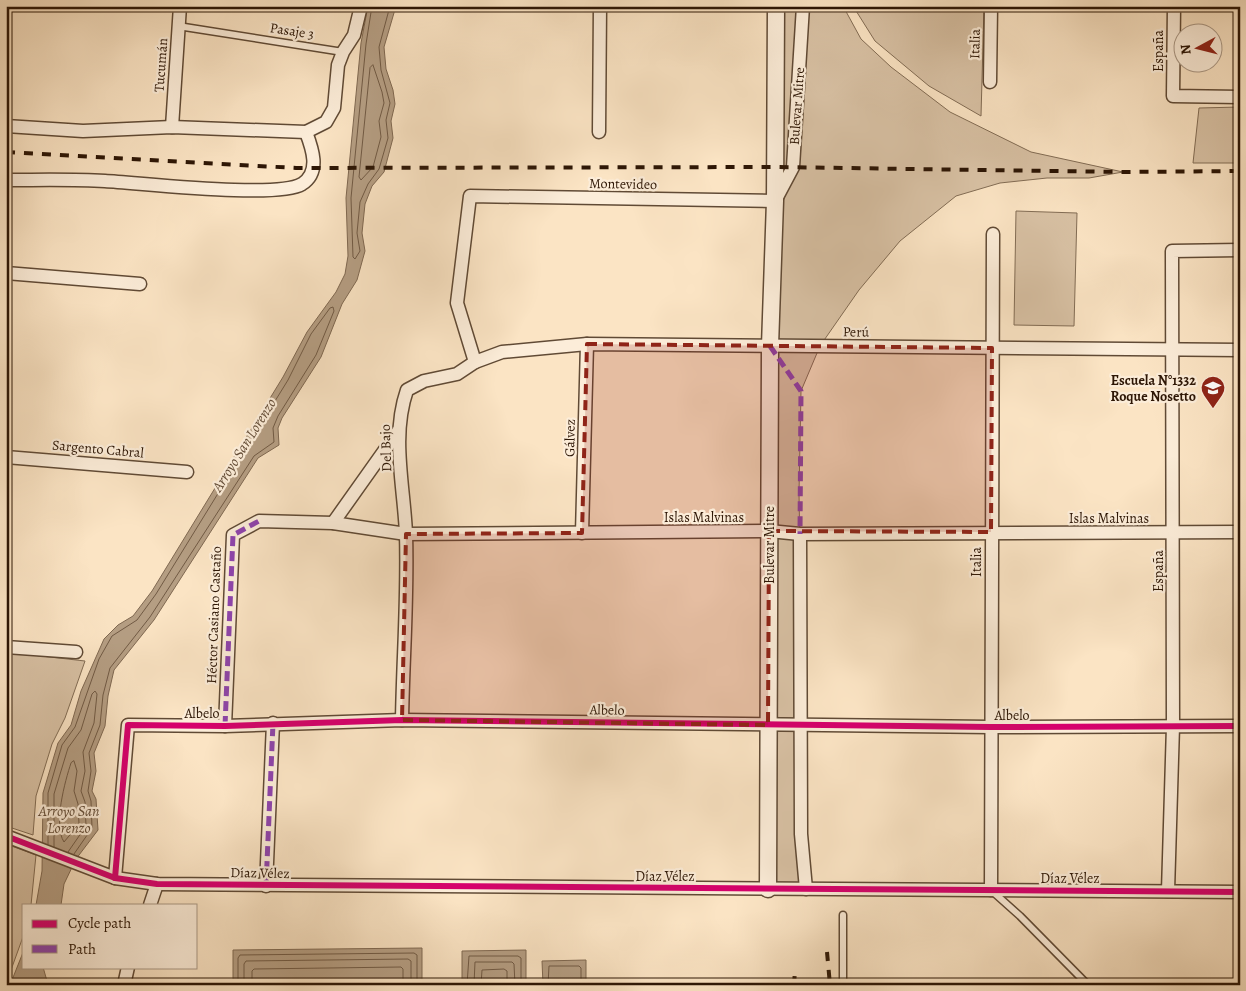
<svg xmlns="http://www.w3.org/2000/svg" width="1246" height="991" font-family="Alegreya,serif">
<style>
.green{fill:#d8c1a4;stroke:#826c54}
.water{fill:#b59e83;stroke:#7f6851}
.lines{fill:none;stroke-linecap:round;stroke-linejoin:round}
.shore{stroke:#715a44;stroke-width:1}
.service-casing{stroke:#604a35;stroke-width:9}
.minor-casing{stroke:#604a35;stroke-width:15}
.tertiary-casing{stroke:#604a35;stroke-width:19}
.service{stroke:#fcedd9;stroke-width:6}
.minor{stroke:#fcedd9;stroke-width:12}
.tertiary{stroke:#fcedd9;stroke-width:16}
.rail{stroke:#2d1605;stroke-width:4;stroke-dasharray:9 9;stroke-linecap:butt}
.quiet{stroke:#8e44ad;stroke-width:5;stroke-dasharray:10 5;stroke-linecap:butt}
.cycleway-casing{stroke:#fcedd9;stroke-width:9}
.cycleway{stroke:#d6006c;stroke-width:6}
.marked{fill:#8f2418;fill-opacity:0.2;stroke:#8f2418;stroke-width:4;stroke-dasharray:10 6;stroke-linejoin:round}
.labels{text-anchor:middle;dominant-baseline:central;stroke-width:4.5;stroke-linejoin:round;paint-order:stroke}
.street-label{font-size:14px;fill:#2d1605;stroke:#fcedd9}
.poi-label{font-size:14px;font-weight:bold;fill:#2d1605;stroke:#fcedd9;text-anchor:end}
.water-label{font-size:15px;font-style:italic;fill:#634c37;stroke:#fcedd9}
</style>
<rect width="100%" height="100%" fill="#fbe4c4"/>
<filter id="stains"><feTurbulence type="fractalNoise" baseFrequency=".004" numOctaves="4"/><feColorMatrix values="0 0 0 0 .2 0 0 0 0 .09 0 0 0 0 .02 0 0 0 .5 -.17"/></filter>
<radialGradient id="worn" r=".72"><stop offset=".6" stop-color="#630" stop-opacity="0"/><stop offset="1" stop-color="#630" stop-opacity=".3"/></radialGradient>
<g class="green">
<polygon points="776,6 843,6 861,39 891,67 950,112 1031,152 1123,172 1089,178 1047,178 1000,183 956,196 900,241 859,290 820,346 801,391 799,493 806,889 768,889"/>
<polygon points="853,6 984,6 981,116 929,86 875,41"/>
<polygon points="1240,107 1240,163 1193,163 1199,108"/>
<polygon points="1016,211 1077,213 1074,326 1014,325"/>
<polygon points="6,652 85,661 65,718 52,744 36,796 33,835 6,826"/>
<polygon points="6,844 36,855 31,905 24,905 24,934 11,970 6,969"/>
</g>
<g class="water">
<polygon points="368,6 396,6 384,47 386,69 393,90 395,104 391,121 393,138 384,172 372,186 365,204 362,233 365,251 357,280 342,304 321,357 282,418 278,428 279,445 258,458 154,620 114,670 108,696 105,726 94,753 96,771 92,791 96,799 98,830 76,859 64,884 61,905 36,905 42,871 43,793 58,743 71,725 81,691 104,639 118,625 133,616 152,591 283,377 307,332 336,292 345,274 348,256 346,198 361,43"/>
<polygon points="422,948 422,985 233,985 233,950"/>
<polygon points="24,950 24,967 43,967 47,981 45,985 10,985"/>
<polygon points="526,950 526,985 462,985 462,951"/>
<polygon points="586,960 586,985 543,985 542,961"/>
</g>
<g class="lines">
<g class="shore">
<polyline points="372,6 366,44 351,198 353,257 355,259 360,251 357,233 360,202 368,184 379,169 388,138 386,120 390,103 381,70 379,47 390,6"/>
<polygon points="373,65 382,92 384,103 379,121 381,137 373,167 361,180 359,177 370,68"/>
<path d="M74,761l3,10 -3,20 4,13 1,20 -15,18c-11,-17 1,-61 7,-79z"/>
<polyline points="48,844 48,793 62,745 75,727 99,659 112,636 137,620 156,594 288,380 311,334 330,308 333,307 334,311 316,355 278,416 273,428 274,442 254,456 150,617 110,668 103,695 100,725 89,753 91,771 88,791 91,801 92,828 74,854"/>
<polyline points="54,847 54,794 68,748 81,730 92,694 95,691 97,694 94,723 83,752 85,771 81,791 85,802 86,826 68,852"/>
<polyline points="238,985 238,958 240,955 414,953 417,955 417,985"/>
<polyline points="244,985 244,964 246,961 408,959 411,961 411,985"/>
<polyline points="252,985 252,971 254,969 401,967 403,969 403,985"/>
<polyline points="467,985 469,956 518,956 521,958 521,985"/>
<polyline points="474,985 475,962 512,962 514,964 515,985"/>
<polyline points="481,985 482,970 504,969 507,971 507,985"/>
<polyline points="548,985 549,966 579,966 581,968 581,985"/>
</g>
<defs>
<g id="service">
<polyline points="178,26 343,52"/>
<polyline points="992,891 1020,916 1088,985"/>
<polyline points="843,915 843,985"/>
</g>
<g id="minor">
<polyline points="1174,6 1173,96 1240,97"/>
<polyline points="990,82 991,6"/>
<polyline points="6,126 83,131 172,127 306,132 326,122 334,108 338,65 343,52 354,35 361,6"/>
<polyline points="172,127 180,6"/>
<polyline points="599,132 600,6"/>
<path d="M6,180c33,0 67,-1 99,1 38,2 172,18 197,3 19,-12 10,-36 4,-52"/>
<polyline points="6,273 140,284"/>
<polyline points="475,362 502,352 587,344 1240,350"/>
<polyline points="6,457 187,472"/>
<polyline points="333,523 399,430"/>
<polyline points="582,533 587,344"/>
<polyline points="800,534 801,834 806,889"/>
<polyline points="6,647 76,652"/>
<path d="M402,720c1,-62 6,-124 4,-186 -2,-48 -15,-98 1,-144l17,-9 33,-7 18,-12 -18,-59 13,-107 305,5 18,-34 10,-161"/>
<polyline points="225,726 233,535 259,521 333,523 406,534 769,531 800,534 1240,532"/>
<polyline points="6,836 115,878 157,884 1240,892"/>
<polyline points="115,878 128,725 225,726 402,720 990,727 1240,726"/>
<polyline points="266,886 273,723"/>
<polyline points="991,890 993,234"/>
<polyline points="1168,891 1173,726 1172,251 1240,250"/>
<polyline points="150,905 157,884"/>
<polyline points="124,985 128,967"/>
</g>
<polyline id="tertiary" points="768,889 770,346 775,201 776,6"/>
</defs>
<use href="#service" class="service-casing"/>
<use href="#minor" class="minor-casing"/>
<use href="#tertiary" class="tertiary-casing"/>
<use href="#service" class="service"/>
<use href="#minor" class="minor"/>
<use href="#tertiary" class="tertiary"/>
<g class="rail">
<polyline points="6,152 296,168 774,167 1123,172 1240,171"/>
<polyline points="827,952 830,985"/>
<polyline points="794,985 795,970"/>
</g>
<g class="quiet">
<polyline points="770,346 801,391 800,534"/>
<polyline points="225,726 233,535 259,521"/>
<polyline points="266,886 273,723"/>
</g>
<defs>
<g id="cycleway">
<polyline points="6,836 115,878 157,884 1240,892"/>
<polyline points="115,878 128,725 225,726 402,720 990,727 1240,726"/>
</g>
</defs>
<use href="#cycleway" class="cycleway-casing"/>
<use href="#cycleway" class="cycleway"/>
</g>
<path class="marked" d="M587,344l405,4 -1,184 -222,-1 -1,194 -366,-5 4,-186 176,-1z"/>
<defs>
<symbol id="school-pin" viewBox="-11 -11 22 30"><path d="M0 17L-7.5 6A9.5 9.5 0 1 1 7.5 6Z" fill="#8f2418" stroke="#fcedd9"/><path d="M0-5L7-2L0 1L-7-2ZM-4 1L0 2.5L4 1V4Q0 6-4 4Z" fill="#fff"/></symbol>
</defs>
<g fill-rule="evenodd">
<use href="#school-pin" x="1199" y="374" width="28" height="38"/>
</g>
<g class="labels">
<g class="street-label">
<text transform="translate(292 31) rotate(9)">Pasaje 3</text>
<text transform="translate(975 44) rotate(-89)">Italia</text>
<text transform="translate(1158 51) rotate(-90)">España</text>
<text transform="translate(161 65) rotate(-86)">Tucumán</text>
<text transform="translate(797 106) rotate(-86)">Bulevar Mitre</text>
<text transform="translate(623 184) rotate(1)">Montevideo</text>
<text transform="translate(856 332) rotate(1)">Perú</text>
<text transform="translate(570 438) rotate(-89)">Gálvez</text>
<text transform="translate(386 448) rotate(-92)">Del Bajo</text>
<text transform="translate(98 449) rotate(5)">Sargento Cabral</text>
<text x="704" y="517">Islas Malvinas</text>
<text x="1109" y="518">Islas Malvinas</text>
<text transform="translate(769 545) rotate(-90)">Bulevar Mitre</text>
<text transform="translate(976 562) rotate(-90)">Italia</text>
<text transform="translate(1158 571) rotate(-90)">España</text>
<text transform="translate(214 615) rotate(-88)">Héctor Casiano Castaño</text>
<text transform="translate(607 710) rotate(1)">Albelo</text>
<text x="202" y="713">Albelo</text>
<text x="1012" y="715">Albelo</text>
<text transform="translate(260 873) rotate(1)">Díaz Vélez</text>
<text x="665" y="876">Díaz Vélez</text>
<text x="1070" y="878">Díaz Vélez</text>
</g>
<g class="poi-label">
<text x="1196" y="380">Escuela N°1332<tspan x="1196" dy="16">Roque Nosetto</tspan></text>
</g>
<g class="water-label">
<text transform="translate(244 445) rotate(-58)">Arroyo San Lorenzo</text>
<text x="69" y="811">Arroyo San<tspan x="69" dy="17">Lorenzo</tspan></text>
</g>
</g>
<rect width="1246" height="991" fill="none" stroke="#fbe4c4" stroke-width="25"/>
<rect x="8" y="8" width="1231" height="976" fill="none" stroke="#2d1605" stroke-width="2.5"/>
<rect x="12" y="12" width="1221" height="966" fill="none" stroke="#2d1605"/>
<rect x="22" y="904" width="175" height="65" fill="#fcedd9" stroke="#a99784"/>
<rect x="32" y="920" width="25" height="8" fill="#d6006c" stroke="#a99784"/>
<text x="68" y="928" font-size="15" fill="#2d1605">Cycle path</text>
<rect x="32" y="945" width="25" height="8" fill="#8e44ad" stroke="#a99784"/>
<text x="68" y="954" font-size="15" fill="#2d1605">Path</text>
<g transform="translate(1198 48) rotate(263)"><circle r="24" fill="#fcedd9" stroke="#a99784"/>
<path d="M0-4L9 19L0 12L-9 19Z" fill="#8f2418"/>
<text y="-8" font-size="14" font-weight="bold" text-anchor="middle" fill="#2d1605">N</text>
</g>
<rect width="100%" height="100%" filter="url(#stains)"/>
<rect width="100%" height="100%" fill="url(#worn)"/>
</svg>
